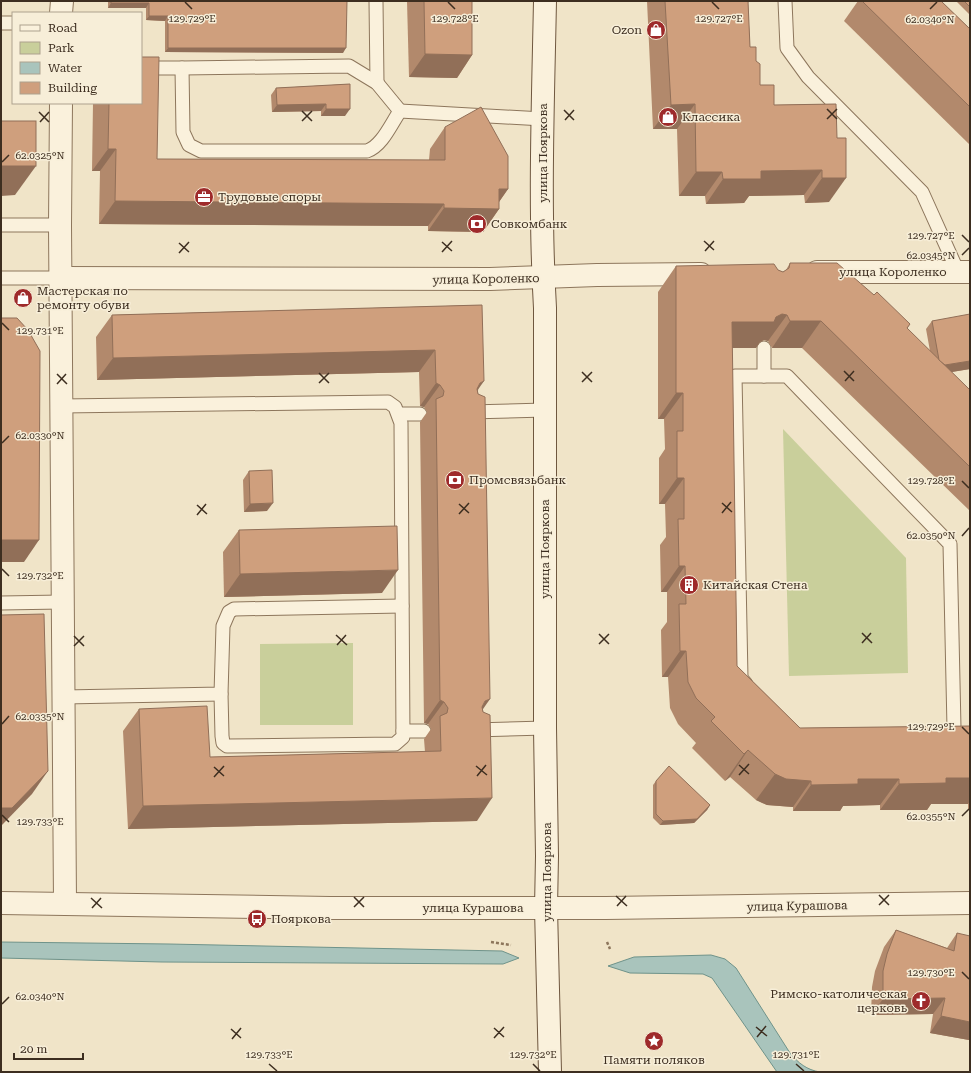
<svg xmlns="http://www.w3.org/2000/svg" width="971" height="1073" font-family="'Roboto Serif',serif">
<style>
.green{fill:#c9cf9b}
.water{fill:#a9c4bc;stroke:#6f938a}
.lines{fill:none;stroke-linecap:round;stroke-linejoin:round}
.service-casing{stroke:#8d765c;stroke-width:15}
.minor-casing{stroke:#8d765c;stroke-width:24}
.tertiary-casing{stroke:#8d765c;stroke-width:24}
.secondary-casing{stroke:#6f573f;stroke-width:24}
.path{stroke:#8d765c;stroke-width:2.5;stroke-dasharray:3 2;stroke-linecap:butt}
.service{stroke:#faf1dc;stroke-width:13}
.minor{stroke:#faf1dc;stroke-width:22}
.tertiary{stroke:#faf1dc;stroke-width:22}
.secondary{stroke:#faf1dc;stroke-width:22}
.wall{fill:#b2896c}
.shaded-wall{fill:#916f58}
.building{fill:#cf9f7d;stroke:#916f58}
.ticks{fill:none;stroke:#3d2e20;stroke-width:1.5}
.labels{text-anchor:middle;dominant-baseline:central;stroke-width:3;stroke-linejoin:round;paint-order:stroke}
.poi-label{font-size:12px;fill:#3d2e20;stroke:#f7eed8;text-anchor:start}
.street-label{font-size:12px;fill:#3d2e20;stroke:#f7eed8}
.ticks-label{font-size:10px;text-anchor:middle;fill:#3d2e20;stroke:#f7eed8;stroke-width:3;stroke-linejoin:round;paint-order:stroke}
</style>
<rect width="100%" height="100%" fill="#f0e4c8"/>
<g class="green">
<polygon points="783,429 906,558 908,673 789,676"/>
<polygon points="353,643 353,725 260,725 260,644"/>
</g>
<g class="water">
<polygon points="1,942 169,944 502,951 519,958 503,964 162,962 1,958"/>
<path d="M711,955l14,4 11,9 54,85c8,10 17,17 30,19h-43l-65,-94 -9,-4 -73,-1 -22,-7 26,-9z"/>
</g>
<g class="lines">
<defs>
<g id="service">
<polyline points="376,1 377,83"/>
<polyline points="785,1 787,48 808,77 922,192 958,272"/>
<polyline points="1,23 13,23"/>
<path d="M141,68h41l1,64 6,13 12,6h166c15,-5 24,-27 33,-40l143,8"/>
<polyline points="182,68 349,66 377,83 400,111"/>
<polyline points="1,225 60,225"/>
<polyline points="1,278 60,278"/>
<polyline points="764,348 764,376"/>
<polyline points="61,406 388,402 395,407 401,423 403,737 395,744 227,746 223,743 222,736 221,694"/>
<polyline points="469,412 545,410"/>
<polyline points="399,414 420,414"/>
<polyline points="1,603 62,602"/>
<polyline points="746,684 741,678 735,376 787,376 950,544 954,728"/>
<polyline points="64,697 221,694 223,626 229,612 234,609 402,606"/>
<polyline points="474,730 545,728"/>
<polyline points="403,731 424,731"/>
</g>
<g id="minor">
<polyline points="61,13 62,1"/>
<polyline points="61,103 60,225 65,902"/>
<polyline points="817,272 970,272"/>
<polyline points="60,278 490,279 597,275 701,274"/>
</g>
<polyline id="tertiary" points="1,903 330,908 606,908 970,903"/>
<path id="secondary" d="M545,1c-2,102 -6,205 0,307v420l2,128 -1,52 4,164"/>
</defs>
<use href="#service" class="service-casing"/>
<use href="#minor" class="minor-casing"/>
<use href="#tertiary" class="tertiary-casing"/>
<use href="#secondary" class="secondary-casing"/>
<g class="path">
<polyline points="491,942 511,945"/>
<polyline points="607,942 610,949"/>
</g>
<use href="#service" class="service"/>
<use href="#minor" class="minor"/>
<use href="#tertiary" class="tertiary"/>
<use href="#secondary" class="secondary"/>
</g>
<g class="wall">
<polygon points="108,1 347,1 343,53 165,52 165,21 146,20 146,8 108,8"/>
<polygon points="407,1 472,1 472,55 457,78 409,77"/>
<polygon points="647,1 749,1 748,3 750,47 756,61 760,85 774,105 836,104 829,202 805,203 804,195 749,196 744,203 706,204 705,196 679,196 677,129 653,129"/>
<polygon points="858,1 941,1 970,29 970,145 844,21"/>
<polygon points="956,1 970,1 970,15"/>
<polygon points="350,84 345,116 321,116 321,111 272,112 271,95 276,88"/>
<polygon points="93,103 141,103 157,159 429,160 430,149 445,127 508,189 499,202 499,209 483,232 428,231 428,226 99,224 100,171 92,171"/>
<polygon points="790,263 874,295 910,324 907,329 930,351 926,329 932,321 970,316 970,369 951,372 970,390 970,511 802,348 772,348 768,341 764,340 760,342 756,348 732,348 737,666 800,728 970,726 970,809 968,809 968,804 931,804 927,810 880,810 880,805 843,806 840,811 793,811 793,807 767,805 756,800 730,777 725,781 692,748 696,743 678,724 670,708 668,677 662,677 661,630 667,622 667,592 661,592 660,545 666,537 665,504 659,504 659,458 665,449 664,419 658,419 658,292 676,266 778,270 783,272 786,270"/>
<polygon points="482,305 478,391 483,709 477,821 128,829 123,731 139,709 210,757 425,752 424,739 431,729 428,724 424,723 420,422 427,412 424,407 420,406 419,372 97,380 96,337 112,315"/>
<polygon points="249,471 267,511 244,512 243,480"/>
<polygon points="239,530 382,593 224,597 223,552"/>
<polygon points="656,781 710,805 707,810 694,823 660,825 653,818 653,785"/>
<polygon points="896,930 947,948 957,933 969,1040 930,1033 933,1014 871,1015 872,987 875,971 884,947"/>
</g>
<g class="shaded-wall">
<polygon points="111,3 149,3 146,8 108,8"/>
<polygon points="149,16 168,16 165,21 146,20"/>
<polygon points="168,48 346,48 343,53 165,52"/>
<polygon points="425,54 472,55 457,78 409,77"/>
<polygon points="326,104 321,111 272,112 277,105"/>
<polygon points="695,104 677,129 653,129 671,105"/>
<polygon points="326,109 350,109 345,116 321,116"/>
<polygon points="108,149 116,149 100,171 92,171"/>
<polygon points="1,166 36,166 15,195 1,196"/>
<polygon points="822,170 804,195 749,196 744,203 706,204 723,179 761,171"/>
<polygon points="696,172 722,172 705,196 679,196"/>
<polygon points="822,178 846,178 829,202 805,203"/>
<polygon points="499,189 508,189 494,209 499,209 483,232 428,231 444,208"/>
<polygon points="115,201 444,204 428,226 99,224"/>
<polygon points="782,314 787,315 768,341 764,340 760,342 756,348 714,348 732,322 776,317"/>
<polygon points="790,321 821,321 802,348 772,348"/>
<polygon points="435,350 419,372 97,380 113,358"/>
<polygon points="970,361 970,369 934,375 940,366"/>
<polygon points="484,381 468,404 480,383"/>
<polygon points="436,383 440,385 424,407 420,406"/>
<polygon points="676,393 683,393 664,419 658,419"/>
<polygon points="677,478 684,478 665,504 659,504"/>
<polygon points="273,503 267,511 244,512 250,504"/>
<polygon points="1,540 39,540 24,562 1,562"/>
<polygon points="679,566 685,566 667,592 661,592"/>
<polygon points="398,570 382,593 224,597 240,574"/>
<polygon points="680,651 686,651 668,677 662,677"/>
<polygon points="490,699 474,722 485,701"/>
<polygon points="440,700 444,702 428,724 424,723"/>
<polygon points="748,750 730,777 725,781 744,754"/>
<polygon points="48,771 32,794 1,826 1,808"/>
<polygon points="775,774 811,781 793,807 767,805 756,800"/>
<polygon points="946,778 970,778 970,801 968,804 931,804 927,810 880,810 899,784"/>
<polygon points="858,779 899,779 880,805 843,806 840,811 793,811 811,785"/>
<polygon points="492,798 477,821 128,829 143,806"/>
<polygon points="710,805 707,810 694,823 660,825 663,821"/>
<polygon points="945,998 933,1014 871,1015 883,999"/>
<polygon points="941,1016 970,1022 970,1038 969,1040 930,1033"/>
</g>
<g class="building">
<polygon points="111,1 347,1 346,48 168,48 168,16 149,16 149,3 111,3"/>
<polygon points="424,1 472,1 472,55 425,54"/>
<polygon points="665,1 748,1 750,47 756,47 756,61 760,64 760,85 774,85 774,105 836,104 837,138 846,138 846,178 822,178 822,170 761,171 761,179 723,179 722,172 696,172 695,104 671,105"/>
<polygon points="862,1 941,1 970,29 970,107"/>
<polygon points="964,1 970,1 970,7"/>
<polygon points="141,57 159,57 157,159 445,160 445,127 481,107 508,156 508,189 499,189 499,209 444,208 444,204 115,201 116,149 108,149 109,103 141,103"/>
<polygon points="350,84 350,109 326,109 326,104 277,105 276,88"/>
<rect x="1" y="121" width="35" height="45"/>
<polygon points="790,263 837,263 874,295 877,292 910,324 907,328 970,390 970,467 821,321 790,321 787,315 782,314 776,317 774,322 732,322 737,666 800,728 970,726 970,778 946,778 946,783 899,784 899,779 858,779 858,784 811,785 811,781 786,779 775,774 748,750 744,754 711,721 715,717 696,698 688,682 686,651 680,651 679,604 686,604 685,566 679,566 678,519 684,519 684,478 677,478 677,431 683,431 683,393 676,393 676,266 774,264 778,270 783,272 789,268"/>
<polygon points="482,305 484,381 480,383 477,389 478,394 485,397 490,699 485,701 482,707 483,712 490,715 492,798 143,806 139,709 207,706 210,757 441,751 440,716 447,713 448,708 444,702 440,700 436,399 443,396 444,391 440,385 436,383 435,350 113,358 112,315"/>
<polygon points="970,314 970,361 945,365 939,360 932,321"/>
<polygon points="1,318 17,318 28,330 40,351 39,540 1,540"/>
<polygon points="272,470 273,503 250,504 249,471"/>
<polygon points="397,526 398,570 240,574 239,530"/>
<polygon points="44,614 48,771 12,808 1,808 1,615"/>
<polygon points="669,766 710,805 697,819 663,821 656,814 656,781"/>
<polygon points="896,930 954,951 957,933 970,936 970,1022 941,1016 945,998 883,999 883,971 887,954"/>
</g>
<path class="ticks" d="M185,2l7,7M448,2l7,7M712,2l7,7M930,9l7,-7M827,109l10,10M564,110l10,10M302,111l10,10M39,112l10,10M827,119l10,-10M565,120l9,-10M302,121l10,-10M40,122l9,-10M2,162l7,-7M962,235l7,7M704,241l10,9M442,242l10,9M179,243l10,9M705,251l9,-10M442,252l10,-11M179,253l10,-11M962,255l7,-7M2,323l7,7M844,371l10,10M582,372l10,10M319,373l10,10M57,374l10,10M845,381l9,-10M582,382l10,-10M319,383l10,-10M57,384l9,-10M2,443l7,-7M962,481l7,7M722,503l10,9M459,504l10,9M197,505l10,9M722,513l9,-11M459,514l10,-11M197,515l9,-11M962,536l7,-8M2,569l7,7M862,633l10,10M599,634l10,10M336,635l11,10M74,636l10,10M862,643l9,-10M599,644l10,-10M337,645l9,-10M74,646l10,-10M2,724l7,-8M962,727l7,7M739,765l10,9M476,766l11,9M214,767l10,9M739,775l10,-11M477,776l9,-11M214,777l10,-11M2,815l7,7M962,816l7,-7M879,895l10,10M616,896l11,10M354,897l10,10M91,898l11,10M879,905l10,-10M617,906l9,-10M354,907l10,-10M92,908l9,-10M962,972l7,7M2,1004l7,-7M756,1027l11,9M494,1028l10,9M231,1029l10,9M757,1037l9,-11M494,1038l10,-11M232,1039l9,-11M269,1064l8,7M533,1064l7,7M796,1064l8,7"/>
<defs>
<symbol id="shop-disc" viewBox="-11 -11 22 22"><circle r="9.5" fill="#9e2a2b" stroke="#f7eed8"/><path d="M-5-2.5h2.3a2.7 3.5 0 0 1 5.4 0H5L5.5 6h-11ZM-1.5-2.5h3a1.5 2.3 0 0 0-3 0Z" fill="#fff"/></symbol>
<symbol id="office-disc" viewBox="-11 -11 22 22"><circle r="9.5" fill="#9e2a2b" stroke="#f7eed8"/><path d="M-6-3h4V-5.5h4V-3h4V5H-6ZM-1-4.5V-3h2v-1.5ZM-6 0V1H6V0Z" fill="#fff"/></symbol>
<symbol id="bank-disc" viewBox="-11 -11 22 22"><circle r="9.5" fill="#9e2a2b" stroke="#f7eed8"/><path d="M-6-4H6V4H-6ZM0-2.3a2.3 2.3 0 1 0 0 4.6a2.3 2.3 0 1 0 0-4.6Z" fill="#fff"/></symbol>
<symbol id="building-disc" viewBox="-11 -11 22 22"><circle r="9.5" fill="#9e2a2b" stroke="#f7eed8"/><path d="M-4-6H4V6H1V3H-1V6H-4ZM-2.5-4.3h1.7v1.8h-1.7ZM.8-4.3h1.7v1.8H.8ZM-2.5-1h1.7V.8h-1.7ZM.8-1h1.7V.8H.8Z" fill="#fff"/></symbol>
<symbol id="bus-disc" viewBox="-11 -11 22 22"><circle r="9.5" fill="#9e2a2b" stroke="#f7eed8"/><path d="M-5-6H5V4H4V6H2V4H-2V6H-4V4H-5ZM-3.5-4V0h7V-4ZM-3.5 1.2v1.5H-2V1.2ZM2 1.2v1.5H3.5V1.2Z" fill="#fff"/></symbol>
<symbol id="church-disc" viewBox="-11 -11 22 22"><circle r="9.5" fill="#9e2a2b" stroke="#f7eed8"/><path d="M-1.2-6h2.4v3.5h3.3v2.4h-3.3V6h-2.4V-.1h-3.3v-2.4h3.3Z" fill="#fff"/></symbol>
<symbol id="sight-disc" viewBox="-11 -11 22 22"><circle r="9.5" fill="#9e2a2b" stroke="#f7eed8"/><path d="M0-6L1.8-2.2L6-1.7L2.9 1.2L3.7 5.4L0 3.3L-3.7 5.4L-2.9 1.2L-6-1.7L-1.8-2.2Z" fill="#fff"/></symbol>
</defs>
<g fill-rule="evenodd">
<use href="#shop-disc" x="645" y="19" width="22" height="22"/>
<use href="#shop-disc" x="657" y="106" width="22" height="22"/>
<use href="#office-disc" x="193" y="186" width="22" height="22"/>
<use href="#bank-disc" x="466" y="213" width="22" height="22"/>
<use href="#shop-disc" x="12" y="287" width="22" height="22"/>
<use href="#bank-disc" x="444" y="469" width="22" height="22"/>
<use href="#building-disc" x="678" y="574" width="22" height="22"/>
<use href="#bus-disc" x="246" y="908" width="22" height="22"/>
<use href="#church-disc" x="910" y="990" width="22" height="22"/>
<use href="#sight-disc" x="643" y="1030" width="22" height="22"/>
</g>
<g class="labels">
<g class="poi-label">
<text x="642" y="30" text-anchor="end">Ozon</text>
<text x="682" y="117">Классика</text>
<text x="218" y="197">Трудовые споры</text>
<text x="491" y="224">Совкомбанк</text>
<text x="37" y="291">Мастерская по<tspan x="37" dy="14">ремонту обуви</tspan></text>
<text x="469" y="480">Промсвязьбанк</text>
<text x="703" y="585">Китайская Стена</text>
<text x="271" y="919">Пояркова</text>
<text x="907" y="994" text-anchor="end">Римско-католическая<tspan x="907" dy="14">церковь</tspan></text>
<text x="654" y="1060" text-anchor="middle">Памяти поляков</text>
</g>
<g class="street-label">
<text transform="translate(543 153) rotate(-90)">улица Пояркова</text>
<text x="893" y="272">улица Короленко</text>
<text transform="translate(486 279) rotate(-1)">улица Короленко</text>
<text transform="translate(545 549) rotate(-90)">улица Пояркова</text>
<text transform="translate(547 872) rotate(-90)">улица Пояркова</text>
<text transform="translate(797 906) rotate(-1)">улица Курашова</text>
<text x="473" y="908">улица Курашова</text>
</g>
</g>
<g class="ticks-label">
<text x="455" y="22">129.728°E</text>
<text x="719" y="22">129.727°E</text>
<text x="192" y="22">129.729°E</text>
<text x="930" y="23">62.0340°N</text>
<text x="40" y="159">62.0325°N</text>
<text x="931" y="239">129.727°E</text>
<text x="931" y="259">62.0345°N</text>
<text x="40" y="334">129.731°E</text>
<text x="40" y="439">62.0330°N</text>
<text x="931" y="484">129.728°E</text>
<text x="931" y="539">62.0350°N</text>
<text x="40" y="579">129.732°E</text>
<text x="40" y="720">62.0335°N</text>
<text x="931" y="730">129.729°E</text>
<text x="931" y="820">62.0355°N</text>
<text x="40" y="825">129.733°E</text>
<text x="931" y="976">129.730°E</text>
<text x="40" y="1000">62.0340°N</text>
<text x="269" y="1058">129.733°E</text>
<text x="533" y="1058">129.732°E</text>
<text x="796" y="1058">129.731°E</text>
</g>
<rect width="971" height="1073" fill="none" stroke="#3d2e20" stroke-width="4"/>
<rect x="12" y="12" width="130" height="92" fill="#f7eed8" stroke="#ada18e"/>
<rect x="20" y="25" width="20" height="6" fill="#faf1dc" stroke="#ada18e"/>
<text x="48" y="32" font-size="12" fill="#3d2e20">Road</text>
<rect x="20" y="42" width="20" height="12" fill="#c9cf9b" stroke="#ada18e"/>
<text x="48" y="52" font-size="12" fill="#3d2e20">Park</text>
<rect x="20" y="62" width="20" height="12" fill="#a9c4bc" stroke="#ada18e"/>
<text x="48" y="72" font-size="12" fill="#3d2e20">Water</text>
<rect x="20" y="82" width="20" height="12" fill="#cf9f7d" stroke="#ada18e"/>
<text x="48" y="92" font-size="12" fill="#3d2e20">Building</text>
<path d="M14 1053v6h69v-6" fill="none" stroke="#3d2e20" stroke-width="2"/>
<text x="20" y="1053" font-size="12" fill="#3d2e20" stroke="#f7eed8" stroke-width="3" paint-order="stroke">20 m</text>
</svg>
